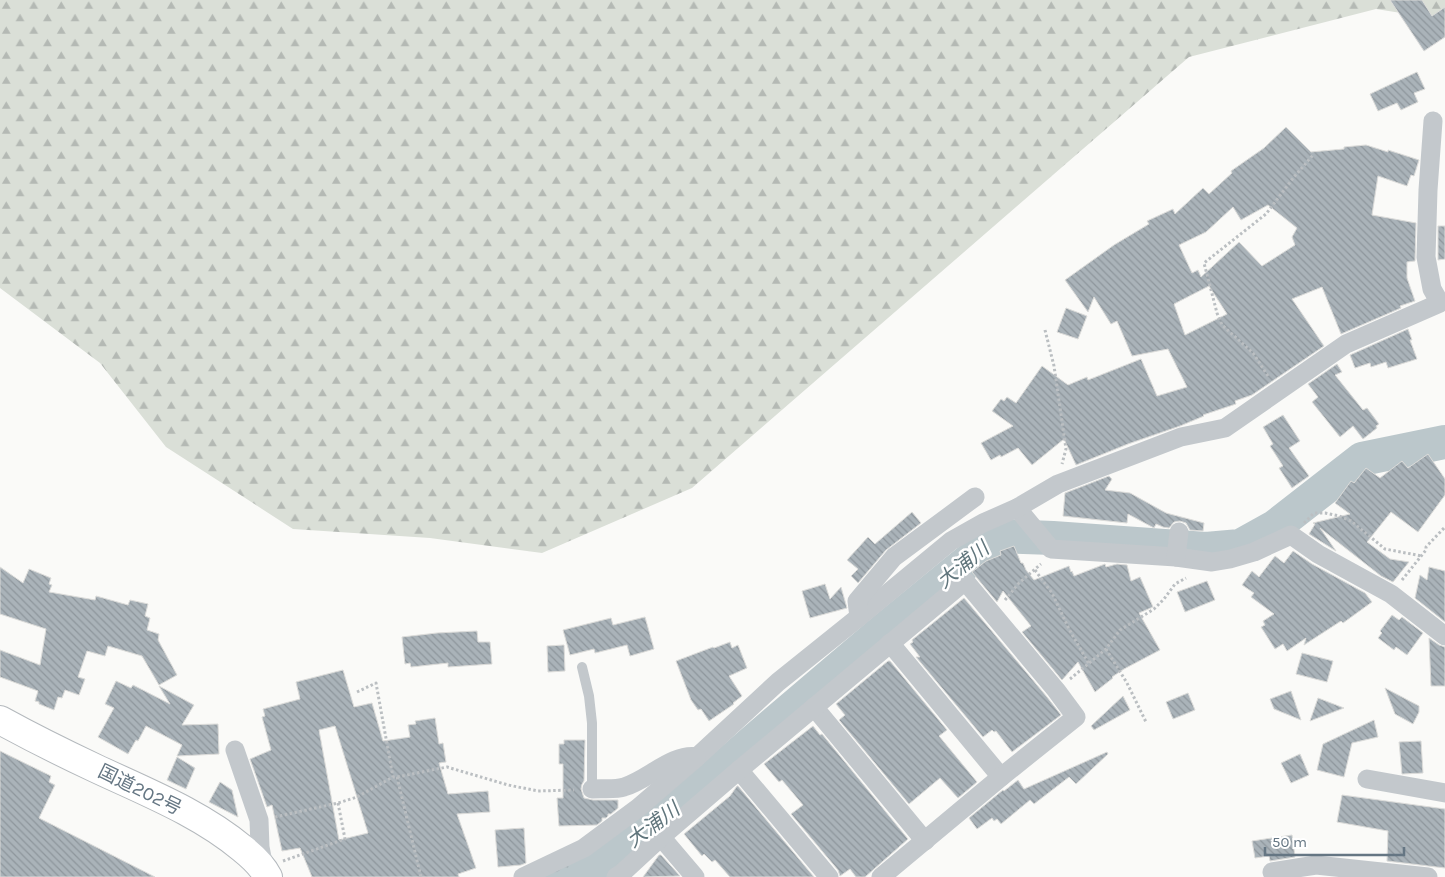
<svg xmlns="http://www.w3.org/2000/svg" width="1445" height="877" font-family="Karla,'Noto Sans JP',sans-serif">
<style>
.forest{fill:url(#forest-firs)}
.water{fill:url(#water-waves)}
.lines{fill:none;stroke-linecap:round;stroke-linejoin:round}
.river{stroke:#bbc7cb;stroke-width:34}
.building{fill:url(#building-back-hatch);stroke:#dcdcda;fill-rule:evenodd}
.highway-casing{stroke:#b4b9bd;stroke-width:30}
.path{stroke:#bbbfc2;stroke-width:3;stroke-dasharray:2.5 2.5;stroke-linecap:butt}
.lane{stroke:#c3c8cc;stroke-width:10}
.street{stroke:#c3c8cc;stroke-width:19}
.highway{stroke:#fff;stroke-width:28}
.labels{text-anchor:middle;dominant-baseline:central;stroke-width:5;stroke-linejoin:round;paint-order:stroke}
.street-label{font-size:19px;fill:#657683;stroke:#fff}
.water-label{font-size:20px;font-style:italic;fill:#60757c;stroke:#fff}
</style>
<defs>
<pattern id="forest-firs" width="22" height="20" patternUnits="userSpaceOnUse" patternTransform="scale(1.25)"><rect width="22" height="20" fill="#dadfd7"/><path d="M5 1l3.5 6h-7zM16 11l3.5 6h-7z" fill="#b4b9b4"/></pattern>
<pattern id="water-waves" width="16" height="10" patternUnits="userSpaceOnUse" patternTransform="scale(1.25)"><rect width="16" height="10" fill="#bbc7cb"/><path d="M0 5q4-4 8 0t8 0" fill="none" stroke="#9ca6aa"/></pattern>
<pattern id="building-back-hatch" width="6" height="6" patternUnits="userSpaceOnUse" patternTransform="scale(1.25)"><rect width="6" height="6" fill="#aab3b9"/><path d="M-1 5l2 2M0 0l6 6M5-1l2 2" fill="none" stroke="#8e969c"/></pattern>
</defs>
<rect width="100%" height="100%" fill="#fafaf8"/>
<polygon class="forest" points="0,0 1445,0 1445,20 1376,9 1189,57 692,488 542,553 430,538 293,529 166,447 100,363 0,288"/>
<polygon class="water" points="680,780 697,796 605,869 590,877 538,877"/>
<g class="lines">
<polyline class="river" points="582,877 663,820 756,739 884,630 999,536 1053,538 1206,549 1240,546 1276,526 1362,459 1445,442"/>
</g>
<g class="building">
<polygon points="1390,0 1422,0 1432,16 1445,7 1445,37 1424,51"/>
<polygon points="1417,72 1425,89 1414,93 1418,102 1401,110 1397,103 1378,111 1370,94"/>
<path d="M1286,127l25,25 33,-3v-2l22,-2 22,7v-2l31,10 -5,16 -3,-1 -4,11 -29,-10 -6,39 44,8 -1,38 -8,1v16l8,23 -15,5 1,2 -60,26 -19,-47 -30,12 32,47 -72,49 -17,6 1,3 -33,11 1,1 -24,10 -52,18 -52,21 -12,-26 -32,26 -14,-17 -17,9 -1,-2 -9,5 -10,-17 32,-17 -21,-15 9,-12 3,2 3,-4 9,6 26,-37 26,19 19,-8 1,3 53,-21 16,37 30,-9 -19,-38 -36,7 -15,-35 -6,3 -17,-27 -6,15 -23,-32 49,-35 35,-21 -2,-3 26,-12 2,5 28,-26 6,6 23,-21 -1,-2 33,-23zM1268,205l29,23 -5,9 3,8 -33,21 -23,-24 -38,35 -3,-7 -6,3 -13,-28 27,-13 27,-25 8,13zM1209,286l18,28 -42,21 -11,-31z"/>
<polygon points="1438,226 1445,226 1445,259 1438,260"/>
<polygon points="1066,308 1087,316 1078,339 1057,332"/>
<polygon points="1408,329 1412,340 1410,340 1417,359 1388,368 1386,362 1371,367 1370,363 1355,368 1350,355"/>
<polygon points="1337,364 1342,372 1335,375 1363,410 1367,408 1379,424 1376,426 1377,428 1363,439 1353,426 1340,437 1312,402 1318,397 1308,384"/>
<polygon points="1283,415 1300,441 1289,448 1309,476 1292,488 1279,468 1283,466 1270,446 1273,444 1263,427"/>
<polygon points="1428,454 1445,479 1445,495 1418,532 1391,512 1367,542 1390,559 1409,562 1393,582 1381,576 1320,528 1336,551 1309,534 1315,524 1313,523 1350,514 1335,503 1351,481 1354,483 1366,468 1380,478 1402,461 1408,468"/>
<polygon points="1109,476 1112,479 1105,490 1130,493 1166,513 1204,523 1203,531 1190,530 1186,523 1180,521 1174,522 1169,528 1163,527 1156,524 1154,528 1128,514 1127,523 1063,516 1065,493"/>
<polygon points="912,512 921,523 886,550 858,583 851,576 858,569 847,560 868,537 875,544"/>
<polygon points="1014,546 1021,563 1023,563 1026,570 1034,580 1069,566 1071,572 1072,571 1074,576 1105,564 1106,567 1117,564 1127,565 1131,581 1140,577 1153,607 1139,613 1160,650 1124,669 1112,677 1113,678 1095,692 1078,662 1062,680 1022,632 1031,626 1003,591 997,602 972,572 986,561 1001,555 1000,551"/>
<polygon points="1293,551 1312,564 1365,593 1372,602 1343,623 1341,621 1304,645 1306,638 1287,651 1283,644 1275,649 1261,627 1265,625 1263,621 1274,614 1251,597 1254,593 1242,585 1252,571 1259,577 1275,556 1284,563"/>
<polygon points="0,567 23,583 29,569 51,578 49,584 52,585 49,592 95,600 96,596 128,605 130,600 148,604 145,616 150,618 147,630 159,634 158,640 177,675 159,685 142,656 108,646 105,656 87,651 78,677 85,679 79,695 65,690 62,698 58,697 54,710 39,704 39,702 35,701 38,691 0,677 0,650 40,665 46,629 0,614"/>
<polygon points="1429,567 1445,571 1445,622 1415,598 1420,575 1427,580"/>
<polygon points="1207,581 1215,600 1185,612 1177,592"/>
<polygon points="825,584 830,599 841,587 847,608 810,618 802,591"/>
<polygon points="964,598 1047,697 1061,715 1012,752 996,731 994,732 992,730 983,737 916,657 920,657 910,644 913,642 912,640"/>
<polygon points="1392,615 1399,620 1402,617 1423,633 1407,655 1396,647 1394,650 1378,638 1382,633 1380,631"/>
<polygon points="645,617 654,649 630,656 627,645 595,653 594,649 570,655 563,630 611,618 613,625"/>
<polygon points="477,631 478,642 490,642 492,664 448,667 448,663 411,667 410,663 405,664 402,637 437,633"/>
<polygon points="1429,638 1439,645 1445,647 1445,686 1431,686"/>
<polygon points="730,642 732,648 738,645 747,668 729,676 742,696 733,703 734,704 709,721 701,709 698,710 691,700 676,661 713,647 714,648"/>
<polygon points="564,645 565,671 548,672 547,646"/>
<polygon points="1302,653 1333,661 1327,682 1296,674"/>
<polygon points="888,661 890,661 947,730 939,736 977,782 958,798 940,778 909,804 839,720 845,715 836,704"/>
<path d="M343,670l11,37 18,-4 11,38 27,-4 -2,-12 8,-1 -1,-3 20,-3 4,26 4,-1 3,19 -7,1 9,31 40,-3 2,21 -33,2 19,54 -18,6 1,3h-147l-12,-29 -18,3 -10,-46 -5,2 -17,-48 21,-9 -9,-33 3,-1 -2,-7 37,-10 -4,-17zM335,726l33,107 -29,7 -20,-110z"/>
<polygon points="116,681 131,688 133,685 170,704 159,686 194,705 182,725 218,724 219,754 177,756 182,745 146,726 138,741 136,740 128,754 98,737 114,708 105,704"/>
<polygon points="1385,688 1419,706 1419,712 1413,724 1395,714"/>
<polygon points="1291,691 1301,720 1274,709 1270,699"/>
<polygon points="1188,693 1195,710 1173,719 1166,702"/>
<polygon points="1123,696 1130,710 1094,730 1091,726"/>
<polygon points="1318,698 1344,708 1310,721"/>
<polygon points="1374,720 1378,737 1352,743 1344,777 1317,770 1323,744"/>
<polygon points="813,726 820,735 822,734 908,839 865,877 856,877 850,869 840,876 838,870 791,814 803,805 782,780 779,782 764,764"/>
<polygon points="564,740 585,740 584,781 582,784 581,789 584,798 593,800 618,800 618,808 611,814 608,814 608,816 606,818 602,818 602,821 597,825 559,826 557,798 563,798 563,764 559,764 559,744 564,744"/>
<polygon points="1421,741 1423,773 1402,774 1399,742"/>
<polygon points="0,751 51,776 49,782 55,785 39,818 155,877 0,877"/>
<polygon points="1107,752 1108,754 1076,784 1069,777 1034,804 1030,800 1001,824 997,819 994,821 992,818 977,829 969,818 1003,790 1004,791 1018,780 1024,789"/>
<polygon points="1300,754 1309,775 1291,783 1281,763"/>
<polygon points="177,757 195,768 186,789 167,780"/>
<polygon points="220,782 232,790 238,817 209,802"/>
<polygon points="737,786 738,786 814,877 730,877 715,860 712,862 704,854 702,856 684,834 730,796"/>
<polygon points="1342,795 1445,809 1445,868 1387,861 1388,831 1337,822"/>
<polygon points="524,828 526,863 521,865 498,867 495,830"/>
<polygon points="1292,835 1295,857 1270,861 1269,856 1255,858 1252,841"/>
<polygon points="659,855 661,855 680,876 643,877"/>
</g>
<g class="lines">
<defs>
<path id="highway" d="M0,720c31,17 63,33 95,48 51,24 105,45 148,81 10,8 19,16 25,28"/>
</defs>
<use href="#highway" class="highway-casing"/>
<g class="path">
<polyline points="1045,330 1054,366 1066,449 1062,464"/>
<polyline points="1268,376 1253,353 1222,325 1217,313 1204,263 1266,214 1294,177 1313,155"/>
<polyline points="1304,523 1314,513 1325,513 1339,516 1351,521 1385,549 1422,556"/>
<polyline points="1035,570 1052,593 1069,629 1089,664"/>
<polyline points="1402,580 1426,550 1426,547 1445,527"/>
<polyline points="1005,600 1019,583 1041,564"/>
<polyline points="1106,649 1127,683 1146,722"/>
<polyline points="1070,679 1106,649 1120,630 1154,609 1164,599 1175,584 1186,578"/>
<polyline points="357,692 376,683 393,777"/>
<polyline points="397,777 421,877"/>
<polyline points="275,817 338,803 357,797 393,777 397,777 447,767 508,785 538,791 574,790"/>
<polyline points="283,861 345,839 338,803"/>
</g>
<polyline class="lane" points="582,667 589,696 592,723 592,789"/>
<g class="street">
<polyline points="1017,508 1051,549 1176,557 1212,562 1230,559 1254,552 1291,535 1318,554 1391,594 1445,636"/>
<polyline points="1176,557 1179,532"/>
<polyline points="859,617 951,541 983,523 1017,508 1058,484 1181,437 1225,428 1346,344 1440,303 1432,289 1426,257 1428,190 1433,121"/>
<polyline points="890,643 1001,777"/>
<polyline points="814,707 925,841"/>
<polyline points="235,750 259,820 260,847 264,868"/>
<polyline points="739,770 829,877"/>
<polyline points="1367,779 1445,793"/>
<path d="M592,789c10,-1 23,1 32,-2 24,-7 48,-34 73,-30l81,-75 81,-65 -2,-16 37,-44 81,-60"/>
<polyline points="661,837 695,877"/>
<polyline points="1272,872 1316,865 1428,877"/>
<polyline points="523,877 584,848 638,808 696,758"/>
<polyline points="616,877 621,874 661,837 739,770 965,581 1056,690 1076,717 1001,777 881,877"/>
</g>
<use href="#highway" class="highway"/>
</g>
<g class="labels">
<g class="street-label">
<text transform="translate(140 790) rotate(26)">国道202号</text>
</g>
<g class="water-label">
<text transform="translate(963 565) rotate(-39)">大浦川</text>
<text transform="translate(653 825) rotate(-37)">大浦川</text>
</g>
</g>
<path d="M1265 847v8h139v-8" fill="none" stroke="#657683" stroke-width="2.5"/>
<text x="1272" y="847" font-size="15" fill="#657683" stroke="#ffffff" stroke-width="4" paint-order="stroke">50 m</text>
</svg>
